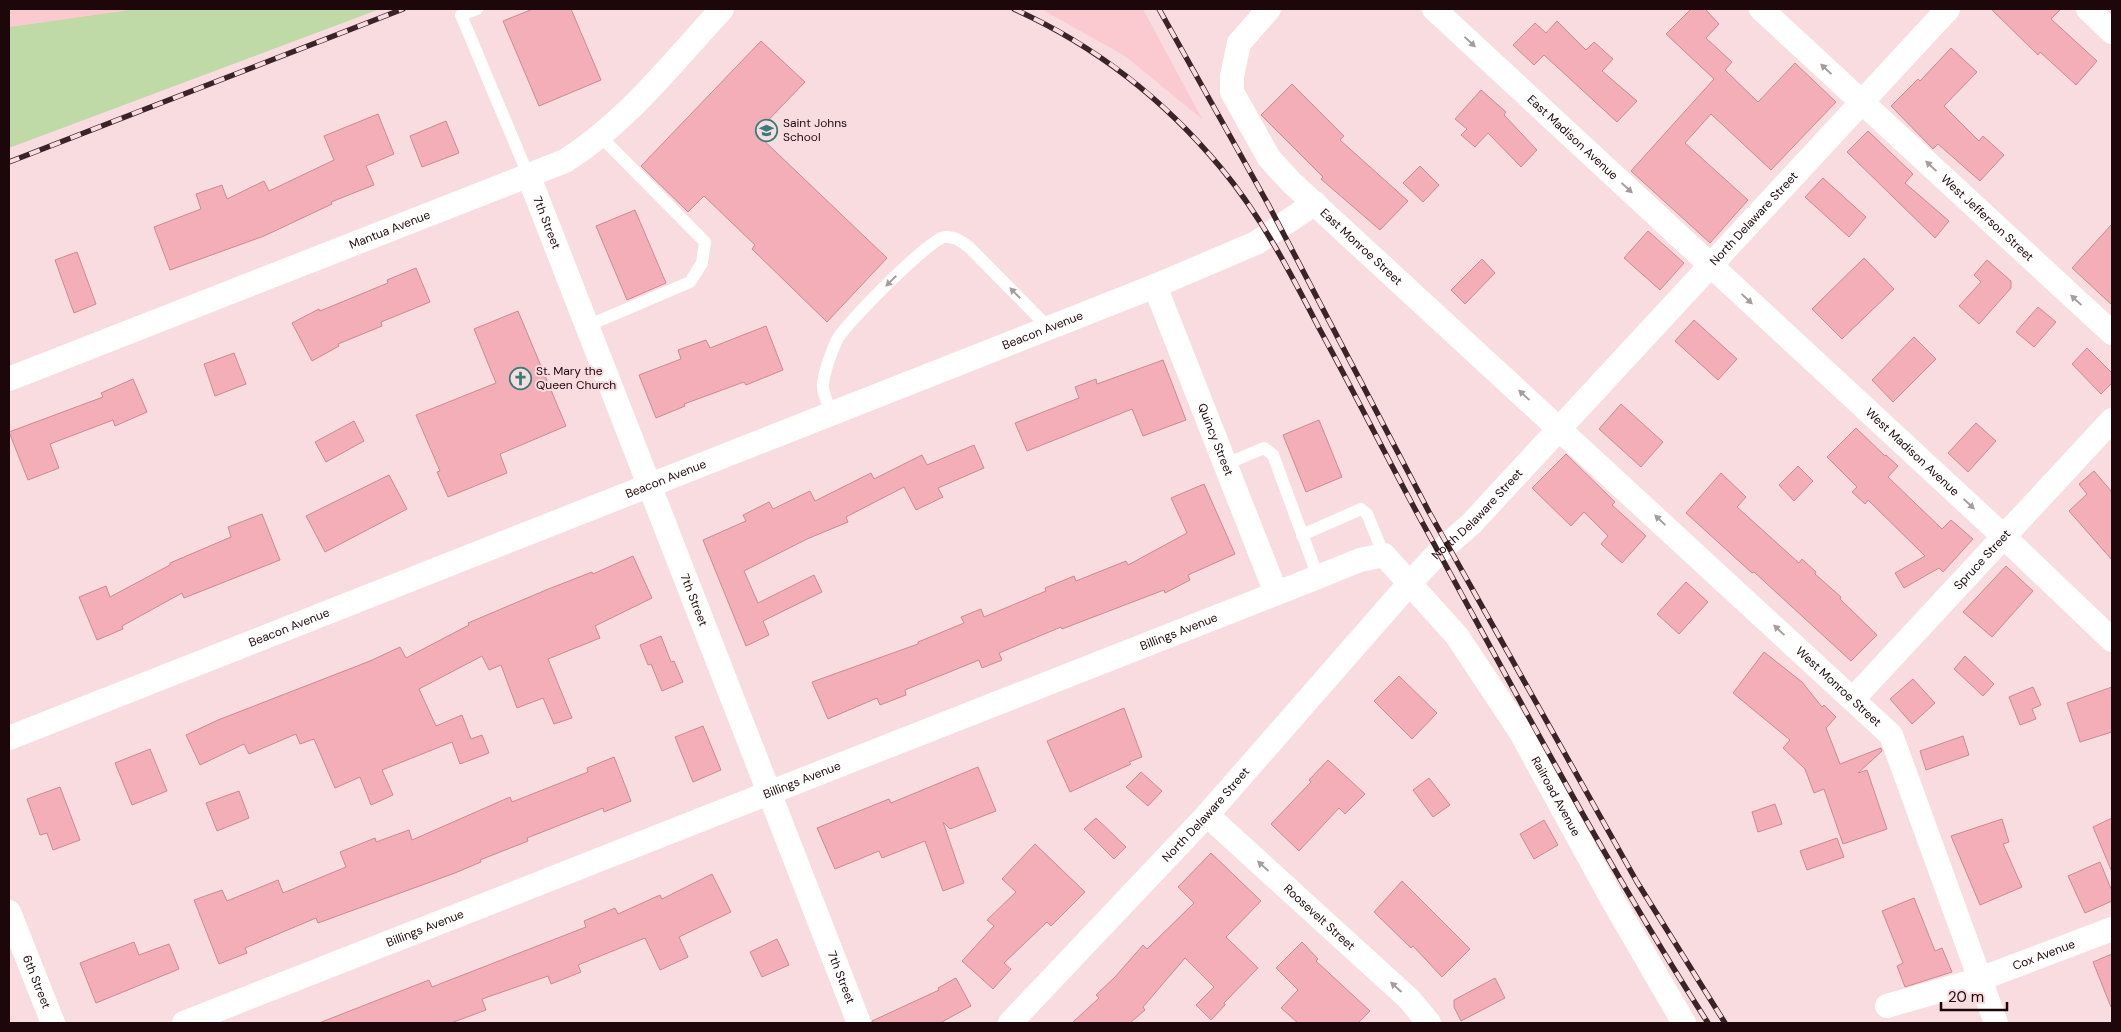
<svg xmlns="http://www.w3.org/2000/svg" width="2121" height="1032" font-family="'DM Sans',sans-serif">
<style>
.built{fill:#facad0}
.green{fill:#bfdaa7}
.building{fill:#f3aeb7;stroke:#cc8a93}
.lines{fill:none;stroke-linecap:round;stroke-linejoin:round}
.service{stroke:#fff;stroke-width:12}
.minor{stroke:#fff;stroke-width:24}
.rail-casing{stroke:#3b2428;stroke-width:5.5}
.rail{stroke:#f9dcdf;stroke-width:4;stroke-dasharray:11;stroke-linecap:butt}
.oneway{fill:#a59c9d}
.labels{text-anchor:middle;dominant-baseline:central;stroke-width:4;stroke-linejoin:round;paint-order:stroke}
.poi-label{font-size:12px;fill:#1d070b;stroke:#f9dcdf;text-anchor:start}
.street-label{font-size:12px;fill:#1d070b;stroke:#f9dcdf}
</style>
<rect width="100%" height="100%" fill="#f9dcdf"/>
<g class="built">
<polygon points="9,9 136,9 9,27"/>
<polygon points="1041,9 1143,9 1202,119 1125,56"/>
</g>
<polygon class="green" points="136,9 380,9 9,148 9,27"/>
<g class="building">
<polygon points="533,9 571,9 601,80 539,106 503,21"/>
<polygon points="1691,9 1705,9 1719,24 1706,38 1732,62 1725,70 1758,102 1795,63 1836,102 1771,170 1711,114 1685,143 1748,200 1710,243 1631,171 1714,79 1666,34"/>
<polygon points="1991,9 2061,9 2051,19 2097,61 2076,85 2040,52 2038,55"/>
<polygon points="1557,21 1586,50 1594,42 1613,59 1602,71 1637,101 1617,122 1544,55 1534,65 1513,45 1535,23 1546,33"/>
<polygon points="761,41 805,82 756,133 887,258 827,322 752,249 755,245 704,196 688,212 641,166"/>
<polygon points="1951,48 1977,72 1944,106 1979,141 1983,136 2004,155 1980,181 1938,144 1933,149 1891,106 1918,79 1920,81"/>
<polygon points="1292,84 1344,136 1340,140 1408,201 1380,230 1321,179 1323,177 1261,115"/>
<polygon points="1481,90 1506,112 1504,115 1537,150 1521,167 1488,133 1475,147 1461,135 1467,129 1455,119"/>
<polygon points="378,114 394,154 366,166 374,185 331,202 332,204 264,236 170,270 154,227 201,209 196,194 222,185 227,199 264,181 269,191 334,160 324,136"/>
<polygon points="446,121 459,153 422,167 410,136"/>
<polygon points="1868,131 1913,174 1905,183 1949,221 1935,238 1847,152"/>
<polygon points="1420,166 1439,185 1423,202 1403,183"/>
<polygon points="1823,178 1866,217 1849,237 1805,197"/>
<polygon points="635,210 666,283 627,300 596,226"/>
<polygon points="2112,224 2112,305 2072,268"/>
<polygon points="1648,231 1684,263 1660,290 1624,258"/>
<polygon points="77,252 96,304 74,313 55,260"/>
<polygon points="1864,258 1894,289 1842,339 1812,309"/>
<polygon points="1482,259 1495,273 1465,304 1451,290"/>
<polygon points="1987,260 2011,281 2011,288 1979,324 1959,306 1981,282 1974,275"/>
<polygon points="416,268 430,302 381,322 382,326 338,344 339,346 312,361 292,323 319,309 320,311 388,283 387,280"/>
<polygon points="2038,307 2056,322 2034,347 2016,332"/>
<polygon points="518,311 566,426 500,454 507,473 448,497 437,472 440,471 416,415 496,383 474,329"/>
<polygon points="1694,320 1737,359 1718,380 1675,341"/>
<polygon points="766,326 783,370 746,385 744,382 684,404 685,406 656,418 639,375 681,359 678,350 706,340 710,348"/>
<polygon points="1914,337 1936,359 1893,402 1872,380"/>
<polygon points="2087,348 2112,373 2112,383 2101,394 2072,364"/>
<polygon points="234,353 246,384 215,396 204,364"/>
<polygon points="1163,360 1186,420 1143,436 1132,409 1027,451 1015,423 1079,398 1075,387 1096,379 1097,384"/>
<polygon points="133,379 147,412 115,426 113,420 50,444 59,468 28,480 9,432 103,397 101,393"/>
<polygon points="1621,404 1663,442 1641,467 1599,429"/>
<polygon points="1319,420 1342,477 1306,492 1283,435"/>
<polygon points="354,421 364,441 326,462 315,442"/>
<polygon points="1976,423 1996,441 1968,472 1948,453"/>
<polygon points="1856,428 1885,456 1886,455 1898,466 1888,477 1942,529 1951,520 1973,539 1943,572 1939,568 1904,588 1895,573 1925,556 1868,500 1865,504 1852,492 1857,487 1827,457"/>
<polygon points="974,445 984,468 938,488 943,497 916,510 904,487 846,517 848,522 807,539 744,571 758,603 814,575 822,592 763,621 769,635 746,646 703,540 746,521 743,515 769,502 773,509 810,491 815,501 871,473 874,479 922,455 927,465"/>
<polygon points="1566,454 1615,502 1612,505 1646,536 1622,563 1601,544 1608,536 1584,512 1571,526 1532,488"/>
<polygon points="1798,466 1813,481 1794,501 1779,485"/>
<polygon points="2094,471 2112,492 2112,560 2069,511 2087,494 2079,484"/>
<polygon points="1721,473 1746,497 1737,507 1799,563 1802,559 1816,572 1815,574 1841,597 1840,599 1877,635 1851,661 1754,572 1752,573 1686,513"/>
<polygon points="389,475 407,509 325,552 306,516"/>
<polygon points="1204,484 1235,554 1188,575 1190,580 1165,593 1164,590 1062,629 1061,627 999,653 1002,660 982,668 979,660 905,690 906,695 880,705 877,698 828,719 812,682 918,644 918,642 964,623 961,617 981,609 984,617 1046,591 1045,588 1074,576 1076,581 1126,561 1128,565 1187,533 1171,498"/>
<polygon points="262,514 280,560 184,598 182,593 122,626 123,629 97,640 79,597 106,586 110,597 170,565 170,563 231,537 228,527"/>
<polygon points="633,556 652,598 595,626 600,638 548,659 572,718 554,724 543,698 517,708 501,665 489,670 482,656 419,689 436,726 462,715 471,739 482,735 489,753 460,764 452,742 382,770 393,795 371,805 360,777 335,788 314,739 300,744 296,734 249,754 244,744 200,765 186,735 218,720 370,661 400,647 406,658 469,625 468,623 546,590 592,572 593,574"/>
<polygon points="2006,566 2033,591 1992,637 1963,612"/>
<polygon points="1686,582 1708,602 1679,634 1657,614"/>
<polygon points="661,636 671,662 674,661 683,682 662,691 651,664 648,665 640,645"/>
<polygon points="1764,652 1802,682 1822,707 1824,705 1836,717 1826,728 1840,764 1881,748 1882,751 1858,773 1867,770 1887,829 1843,844 1824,789 1814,793 1805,769 1783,748 1790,740 1733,693"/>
<polygon points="1965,656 1994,684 1983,696 1954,669"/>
<polygon points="1399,676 1437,713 1412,739 1374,701"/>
<polygon points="1913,679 1935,703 1912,724 1890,699"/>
<polygon points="2033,687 2041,705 2032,709 2036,719 2020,725 2009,697"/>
<polygon points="2112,687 2112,732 2080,742 2067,703"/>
<polygon points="1124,708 1142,757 1129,762 1131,764 1070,792 1047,741"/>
<polygon points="703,726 721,770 693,782 675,737"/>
<polygon points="1963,736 1969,755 1926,770 1920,751"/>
<polygon points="150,749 167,791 132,805 115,763"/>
<polygon points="614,757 631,801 604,812 603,808 527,838 528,841 480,860 481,862 455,873 318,923 316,918 245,948 247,953 219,964 194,900 222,890 227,901 278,880 283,893 346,867 340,852 375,838 376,842 409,830 412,840 510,797 512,802 588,772 587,768"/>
<polygon points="1328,760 1365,794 1345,814 1339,808 1299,851 1271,824 1311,782 1309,780"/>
<polygon points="978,767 996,811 950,829 943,822 964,883 943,891 925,841 882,858 879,851 835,869 817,828 889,799 891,803"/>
<polygon points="1141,772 1162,791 1148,806 1126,787"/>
<polygon points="1429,778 1450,805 1433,817 1413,790"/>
<polygon points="60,787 80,840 53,850 47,833 40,835 27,799"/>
<polygon points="239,791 249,818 217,831 206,803"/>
<polygon points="1775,804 1782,824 1758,832 1752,812"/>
<polygon points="1096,818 1126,847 1114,859 1084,829"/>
<polygon points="2112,818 2112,872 2093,827"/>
<polygon points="2002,819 2009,842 2003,844 2022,887 1980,905 1951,836"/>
<polygon points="1544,820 1558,845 1534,859 1520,834"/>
<polygon points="1837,838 1844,857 1807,870 1800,851"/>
<polygon points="1035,844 1085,892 1051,926 1047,922 1004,963 1011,969 993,989 962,961 994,926 987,920 1016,892 1002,879"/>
<polygon points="1211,853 1261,901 1226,937 1258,968 1224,1003 1225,1005 1211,1020 1196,1005 1214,987 1185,958 1143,1007 1145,1010 1130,1023 1072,1023 1099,998 1096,995 1115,977 1143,945 1147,949 1194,903 1178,887"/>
<polygon points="2100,862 2112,891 2112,901 2085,913 2068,876"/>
<polygon points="712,874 731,912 679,937 688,957 660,970 645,938 578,965 581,972 551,984 548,976 482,999 486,1010 451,1023 319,1023 429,980 432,987 586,927 584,921 615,908 618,914 660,895 662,899"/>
<polygon points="1402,881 1470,949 1442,977 1413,946 1411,948 1374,912"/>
<polygon points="1914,898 1935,951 1942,948 1952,972 1905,987 1897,966 1903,963 1882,911"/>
<polygon points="777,939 789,965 762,977 750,952"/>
<polygon points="134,942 139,955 169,944 179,969 96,1003 80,963"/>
<polygon points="1302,942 1318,959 1316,961 1370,1011 1358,1023 1298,1023 1281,1008 1298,990 1276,968"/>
<polygon points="2112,954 2112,1007 2111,1007 2093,962"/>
<polygon points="956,978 971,1006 940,1023 872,1023 872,1021 939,990 938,988"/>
<polygon points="1495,978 1505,998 1461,1021 1454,1007 1454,1000"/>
</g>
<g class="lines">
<g class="service">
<polyline points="477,9 461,15 529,177"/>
<polyline points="587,326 690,282 702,263 705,242 601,137"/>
<path d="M831,414c-2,-8 -7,-18 -8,-26 -1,-11 9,-38 14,-48 8,-16 93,-102 108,-103 10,-1 17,5 24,10l80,81"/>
<polyline points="1226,464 1264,448 1273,455 1318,577"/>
<polyline points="1302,535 1361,509 1367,514 1384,555"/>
</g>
<g class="minor">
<path id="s1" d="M1269,9l-30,34 -7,33v16l37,66 22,24 600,553 105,288"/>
<path id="s2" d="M1434,9l569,527 109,104"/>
<path id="s3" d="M1761,9l351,324"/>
<polyline points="2088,9 2112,32"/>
<path id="s4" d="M529,177l330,846"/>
<path id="s5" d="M1155,286l121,307"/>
<path id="s6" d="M9,379l556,-218c62,-39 108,-99 157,-152"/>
<path id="s7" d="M1853,699l259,-279"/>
<path id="s8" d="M9,738l1146,-452 101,-43 59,-40"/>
<path id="s9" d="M1207,815l202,184 20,24"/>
<path id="s10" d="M9,912l44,111"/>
<path id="s11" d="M1887,1006l93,-27 132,-50"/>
<path id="s12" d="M184,1023l1134,-446 42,-17 24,-5 73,81 63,95 92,168 72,124"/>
<path id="s13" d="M1010,1023l197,-208 202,-231 30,-32 32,-28 477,-515"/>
</g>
<defs>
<g id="rail">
<path d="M1014,9c82,37 149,89 207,159 40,48 69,104 98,160 35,64 68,130 103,194 93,169 182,339 286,501"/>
<polyline points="1159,9 1268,204 1429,512 1637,882 1725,1023"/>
<polyline points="9,162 403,9"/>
</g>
</defs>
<use href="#rail" class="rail-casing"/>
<use href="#rail" class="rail"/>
</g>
<defs><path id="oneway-solid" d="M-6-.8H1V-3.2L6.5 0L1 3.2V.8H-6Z" transform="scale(1.25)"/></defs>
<g class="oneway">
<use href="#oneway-solid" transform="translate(1470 42) rotate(43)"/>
<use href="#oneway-solid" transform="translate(1826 69) rotate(-137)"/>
<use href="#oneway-solid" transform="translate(1931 166) rotate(-137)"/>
<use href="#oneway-solid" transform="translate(1627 188) rotate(43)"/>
<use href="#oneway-solid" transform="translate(891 281) rotate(135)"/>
<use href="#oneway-solid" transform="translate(1015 293) rotate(-134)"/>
<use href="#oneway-solid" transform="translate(1747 299) rotate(43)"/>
<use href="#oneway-solid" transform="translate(2076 300) rotate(-137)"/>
<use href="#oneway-solid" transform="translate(1524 395) rotate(-137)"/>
<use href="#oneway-solid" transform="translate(1969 504) rotate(43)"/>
<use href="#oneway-solid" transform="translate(1660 520) rotate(-137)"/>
<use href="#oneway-solid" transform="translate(1779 630) rotate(-137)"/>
<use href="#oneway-solid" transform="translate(1263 866) rotate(-138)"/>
<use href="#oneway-solid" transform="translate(1396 987) rotate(-138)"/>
</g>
<defs>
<symbol id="school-ring" viewBox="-11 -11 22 22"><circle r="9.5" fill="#f9dcdf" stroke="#347d79" stroke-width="1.5"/><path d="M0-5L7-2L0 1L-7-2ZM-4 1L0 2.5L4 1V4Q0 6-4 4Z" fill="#347d79"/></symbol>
<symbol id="church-ring" viewBox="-11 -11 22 22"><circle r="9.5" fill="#f9dcdf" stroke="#347d79" stroke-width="1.5"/><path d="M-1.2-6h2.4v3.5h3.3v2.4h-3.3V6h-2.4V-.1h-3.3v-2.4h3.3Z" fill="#347d79"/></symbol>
</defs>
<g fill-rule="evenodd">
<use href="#school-ring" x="754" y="118" width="25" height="25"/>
<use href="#church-ring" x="508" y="366" width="25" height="25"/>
</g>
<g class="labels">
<g class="poi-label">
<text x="783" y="123">Saint Johns<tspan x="783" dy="14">School</tspan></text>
<text x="536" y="371">St. Mary the<tspan x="536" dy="14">Queen Church</tspan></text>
</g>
<g class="street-label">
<text stroke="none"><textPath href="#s2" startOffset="189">East Madison Avenue</textPath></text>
<text stroke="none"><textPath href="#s3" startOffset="308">West Jefferson Street</textPath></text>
<text stroke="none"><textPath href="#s13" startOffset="1096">North Delaware Street</textPath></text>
<text stroke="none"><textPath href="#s4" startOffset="49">7th Street</textPath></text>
<text stroke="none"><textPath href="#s6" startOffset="409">Mantua Avenue</textPath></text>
<text stroke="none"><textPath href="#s1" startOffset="299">East Monroe Street</textPath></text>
<text stroke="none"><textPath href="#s8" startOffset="1111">Beacon Avenue</textPath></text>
<text stroke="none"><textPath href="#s5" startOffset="165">Quincy Street</textPath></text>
<text stroke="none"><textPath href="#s2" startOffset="652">West Madison Avenue</textPath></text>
<text stroke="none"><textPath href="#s8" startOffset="706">Beacon Avenue</textPath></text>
<text stroke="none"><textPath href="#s13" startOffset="691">North Delaware Street</textPath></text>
<text stroke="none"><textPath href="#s7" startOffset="190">Spruce Street</textPath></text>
<text stroke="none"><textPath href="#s4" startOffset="454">7th Street</textPath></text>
<text stroke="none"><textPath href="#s8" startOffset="301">Beacon Avenue</textPath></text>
<text stroke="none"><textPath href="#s12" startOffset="1069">Billings Avenue</textPath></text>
<text stroke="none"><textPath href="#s1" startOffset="948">West Monroe Street</textPath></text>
<text stroke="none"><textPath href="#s12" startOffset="664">Billings Avenue</textPath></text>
<text stroke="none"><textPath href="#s12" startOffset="1586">Railroad Avenue</textPath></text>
<text stroke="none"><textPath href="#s13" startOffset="286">North Delaware Street</textPath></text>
<text stroke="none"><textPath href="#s9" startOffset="152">Roosevelt Street</textPath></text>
<text stroke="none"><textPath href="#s12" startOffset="259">Billings Avenue</textPath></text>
<text stroke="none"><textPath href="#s11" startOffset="165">Cox Avenue</textPath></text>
<text stroke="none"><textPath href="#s4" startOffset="859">7th Street</textPath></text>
<text stroke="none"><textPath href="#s10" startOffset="75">6th Street</textPath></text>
</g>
</g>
<rect width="2121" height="1032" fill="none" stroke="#1d070b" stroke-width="20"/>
<path d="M1941 1002v8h66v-8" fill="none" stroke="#1d070b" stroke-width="2.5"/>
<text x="1948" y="1002" font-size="15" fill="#1d070b" stroke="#f9dcdf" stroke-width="4" paint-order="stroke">20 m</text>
</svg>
